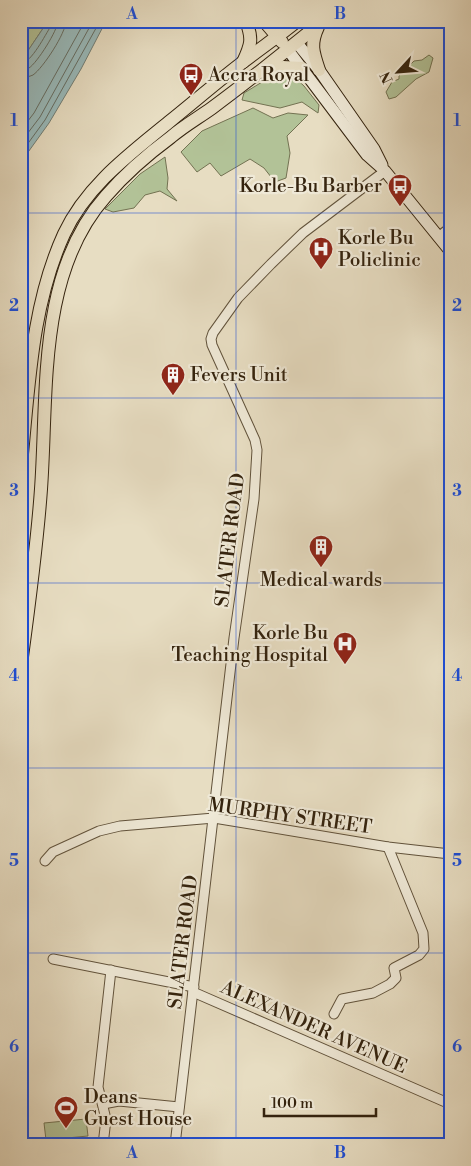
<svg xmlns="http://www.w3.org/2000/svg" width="471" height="1166" font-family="'Libre Bodoni',serif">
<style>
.green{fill:#b2c297;stroke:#737252}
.water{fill:#99babb;stroke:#717e76}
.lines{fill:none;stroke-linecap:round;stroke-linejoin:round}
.shore{stroke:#666e64;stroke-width:1}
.street-casing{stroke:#61523b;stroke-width:11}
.secondary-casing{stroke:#34230e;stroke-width:13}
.primary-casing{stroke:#34230e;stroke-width:14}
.street{stroke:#efe9d7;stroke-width:9}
.secondary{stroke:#efe9d7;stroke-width:11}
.primary{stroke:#e7ddc2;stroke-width:12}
.grid{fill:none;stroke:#1d4ed8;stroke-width:1;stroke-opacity:0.55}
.labels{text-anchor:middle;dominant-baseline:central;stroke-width:4.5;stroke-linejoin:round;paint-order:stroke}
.poi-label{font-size:19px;fill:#34230e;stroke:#efe9d7;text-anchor:start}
.street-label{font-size:19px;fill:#34230e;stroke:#efe9d7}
.neatline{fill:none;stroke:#1d4ed8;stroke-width:2}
.grid-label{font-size:16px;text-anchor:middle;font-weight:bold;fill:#1d4ed8}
</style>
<rect width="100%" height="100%" fill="#e7ddc2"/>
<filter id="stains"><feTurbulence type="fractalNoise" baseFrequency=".004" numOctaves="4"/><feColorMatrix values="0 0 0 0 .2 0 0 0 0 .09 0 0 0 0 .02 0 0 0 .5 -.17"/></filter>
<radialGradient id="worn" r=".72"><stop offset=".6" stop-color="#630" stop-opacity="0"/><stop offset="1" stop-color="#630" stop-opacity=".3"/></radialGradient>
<g class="green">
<polygon points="21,21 48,21 21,61"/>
<polygon points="429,55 433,58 429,72 416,79 396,97 389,99 386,92 392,82 399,79 399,76 414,61 422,60"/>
<polygon points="291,74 304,86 319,105 318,113 302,102 280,108 242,100 244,93 272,76"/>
<polygon points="253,108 273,118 288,113 308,115 287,136 290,153 286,178 275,182 264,168 250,159 221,176 210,163 197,172 181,152 202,131"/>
<polygon points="165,157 168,178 167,189 177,201 160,191 145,195 134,208 113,212 105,209 140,174"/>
<polygon points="86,1119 88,1136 46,1140 44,1123"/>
</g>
<polygon class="water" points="48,21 106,21 81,69 49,123 21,162 21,61"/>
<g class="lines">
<g class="shore">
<path d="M21,64c11,-2 24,-29 30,-38l1,-5"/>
<path d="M21,70c4,0 5,0 8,-2 8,-5 29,-38 29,-47"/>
<path d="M21,77c4,0 8,0 12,-2 10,-7 33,-42 33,-54"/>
<polyline points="21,130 34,113 85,21"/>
<polyline points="21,142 40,117 93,21"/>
<polyline points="21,153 45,120 100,21"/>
</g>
<defs>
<g id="street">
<polyline points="438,237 450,228"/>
<polyline points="45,861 53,852 99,831 120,826 214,818 388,847 450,854"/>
<polyline points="53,959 194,987"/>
<polyline points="193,992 450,1104"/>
<polyline points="334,1014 342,999 373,993 390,984 396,978 394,968 419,955 424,949 423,933 388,847"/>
<polyline points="103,1104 119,1101 179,1107"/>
<polyline points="103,1145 106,1119 98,1087 111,970"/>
<polyline points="175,1145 234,638 254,499 257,450 255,440 212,345 211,339 213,333 238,298 271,264 303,233 385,171"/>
</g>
<g id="secondary">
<polyline points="297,43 319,70 374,149 382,165"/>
<polyline points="288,50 367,155 385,171 450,251"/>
</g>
<g id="primary">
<polyline points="264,21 282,42"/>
<path d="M318,27c-8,17 -5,25 1,43"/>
<path d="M243,62c8,-17 10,-23 3,-41"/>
<polyline points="265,71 283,67 302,68"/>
<path d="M21,464c8,-77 10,-158 43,-230 22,-48 66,-80 105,-112 25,-20 49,-41 74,-60 18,-14 37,-27 54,-41"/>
<path d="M21,664c8,-59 16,-117 20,-175 7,-97 -4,-216 65,-293 19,-22 42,-42 65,-59 13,-11 27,-19 41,-29 38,-28 74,-57 111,-87"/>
</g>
</defs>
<use href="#street" class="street-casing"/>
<use href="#secondary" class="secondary-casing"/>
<use href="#primary" class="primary-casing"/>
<use href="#street" class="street"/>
<use href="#secondary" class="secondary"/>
<use href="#primary" class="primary"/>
</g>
<path class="grid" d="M236,21v1124M21,213h429M21,398h429M21,583h429M21,768h429M21,953h429"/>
<defs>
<symbol id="bus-pin" viewBox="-11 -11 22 30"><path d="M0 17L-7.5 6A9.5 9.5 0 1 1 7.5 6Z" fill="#8f2418" stroke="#efe9d7"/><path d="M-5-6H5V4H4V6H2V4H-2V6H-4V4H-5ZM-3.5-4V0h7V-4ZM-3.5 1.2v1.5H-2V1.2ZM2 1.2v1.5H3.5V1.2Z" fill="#fff"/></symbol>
<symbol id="hospital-pin" viewBox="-11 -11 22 30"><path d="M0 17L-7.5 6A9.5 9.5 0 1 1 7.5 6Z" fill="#8f2418" stroke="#efe9d7"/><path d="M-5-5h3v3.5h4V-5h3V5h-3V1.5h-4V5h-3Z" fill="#fff"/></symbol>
<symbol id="building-pin" viewBox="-11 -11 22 30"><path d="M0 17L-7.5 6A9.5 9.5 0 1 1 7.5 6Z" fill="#8f2418" stroke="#efe9d7"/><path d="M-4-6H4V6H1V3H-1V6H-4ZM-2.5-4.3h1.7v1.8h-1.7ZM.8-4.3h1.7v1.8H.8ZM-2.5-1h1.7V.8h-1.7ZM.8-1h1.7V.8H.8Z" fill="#fff"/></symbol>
<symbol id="stadium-pin" viewBox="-11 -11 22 30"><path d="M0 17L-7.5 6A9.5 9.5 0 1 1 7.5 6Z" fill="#8f2418" stroke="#efe9d7"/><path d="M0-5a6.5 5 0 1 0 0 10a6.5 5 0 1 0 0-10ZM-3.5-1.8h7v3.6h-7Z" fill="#fff"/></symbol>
</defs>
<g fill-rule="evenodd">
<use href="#bus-pin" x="177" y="61" width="28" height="38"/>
<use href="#bus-pin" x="386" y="172" width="28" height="38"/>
<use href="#hospital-pin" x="307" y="235" width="28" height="38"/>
<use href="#building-pin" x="159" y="361" width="28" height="38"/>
<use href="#building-pin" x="307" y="533" width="28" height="38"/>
<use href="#hospital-pin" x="331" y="630" width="28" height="38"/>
<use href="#stadium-pin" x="52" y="1094" width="28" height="38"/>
</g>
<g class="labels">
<g class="poi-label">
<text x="208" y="75">Accra Royal</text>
<text x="382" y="186" text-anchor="end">Korle-Bu Barber</text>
<text x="338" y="238">Korle Bu<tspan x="338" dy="22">Policlinic</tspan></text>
<text x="190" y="375">Fevers Unit</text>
<text x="321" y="580" text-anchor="middle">Medical wards</text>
<text x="328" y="633" text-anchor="end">Korle Bu<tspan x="328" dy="22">Teaching Hospital</tspan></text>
<text x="84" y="1097">Deans<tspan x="84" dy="22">Guest House</tspan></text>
</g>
<g class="street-label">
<text transform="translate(230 540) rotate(-83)">SLATER ROAD</text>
<text transform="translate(290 816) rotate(8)">MURPHY STREET</text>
<text transform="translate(183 942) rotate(-83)">SLATER ROAD</text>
<text transform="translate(314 1027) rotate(24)">ALEXANDER AVENUE</text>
</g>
</g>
<rect width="471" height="1166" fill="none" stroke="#e7ddc2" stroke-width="55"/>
<g transform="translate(398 72) rotate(244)" stroke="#efe9d7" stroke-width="4" paint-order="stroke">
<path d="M0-4L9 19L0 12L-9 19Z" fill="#34230e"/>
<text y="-8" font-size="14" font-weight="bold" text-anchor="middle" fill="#34230e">N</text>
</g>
<path d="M264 1108v8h112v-8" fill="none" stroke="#34230e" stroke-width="2.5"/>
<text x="271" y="1108" font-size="15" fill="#34230e" stroke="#efe9d7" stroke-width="4" paint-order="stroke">100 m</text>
<rect x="28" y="28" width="416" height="1110" class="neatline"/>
<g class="grid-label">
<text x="132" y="19">A</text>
<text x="340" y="19">B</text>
<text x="14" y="126">1</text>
<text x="457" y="126">1</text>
<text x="14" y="311">2</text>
<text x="457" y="311">2</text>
<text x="14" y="496">3</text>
<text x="457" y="496">3</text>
<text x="14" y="681">4</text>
<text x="457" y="681">4</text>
<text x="14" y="866">5</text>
<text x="457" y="866">5</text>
<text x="14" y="1052">6</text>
<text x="457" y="1052">6</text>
<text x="132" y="1158">A</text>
<text x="340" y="1158">B</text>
</g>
<rect width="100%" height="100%" filter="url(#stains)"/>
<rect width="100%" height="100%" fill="url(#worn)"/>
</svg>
